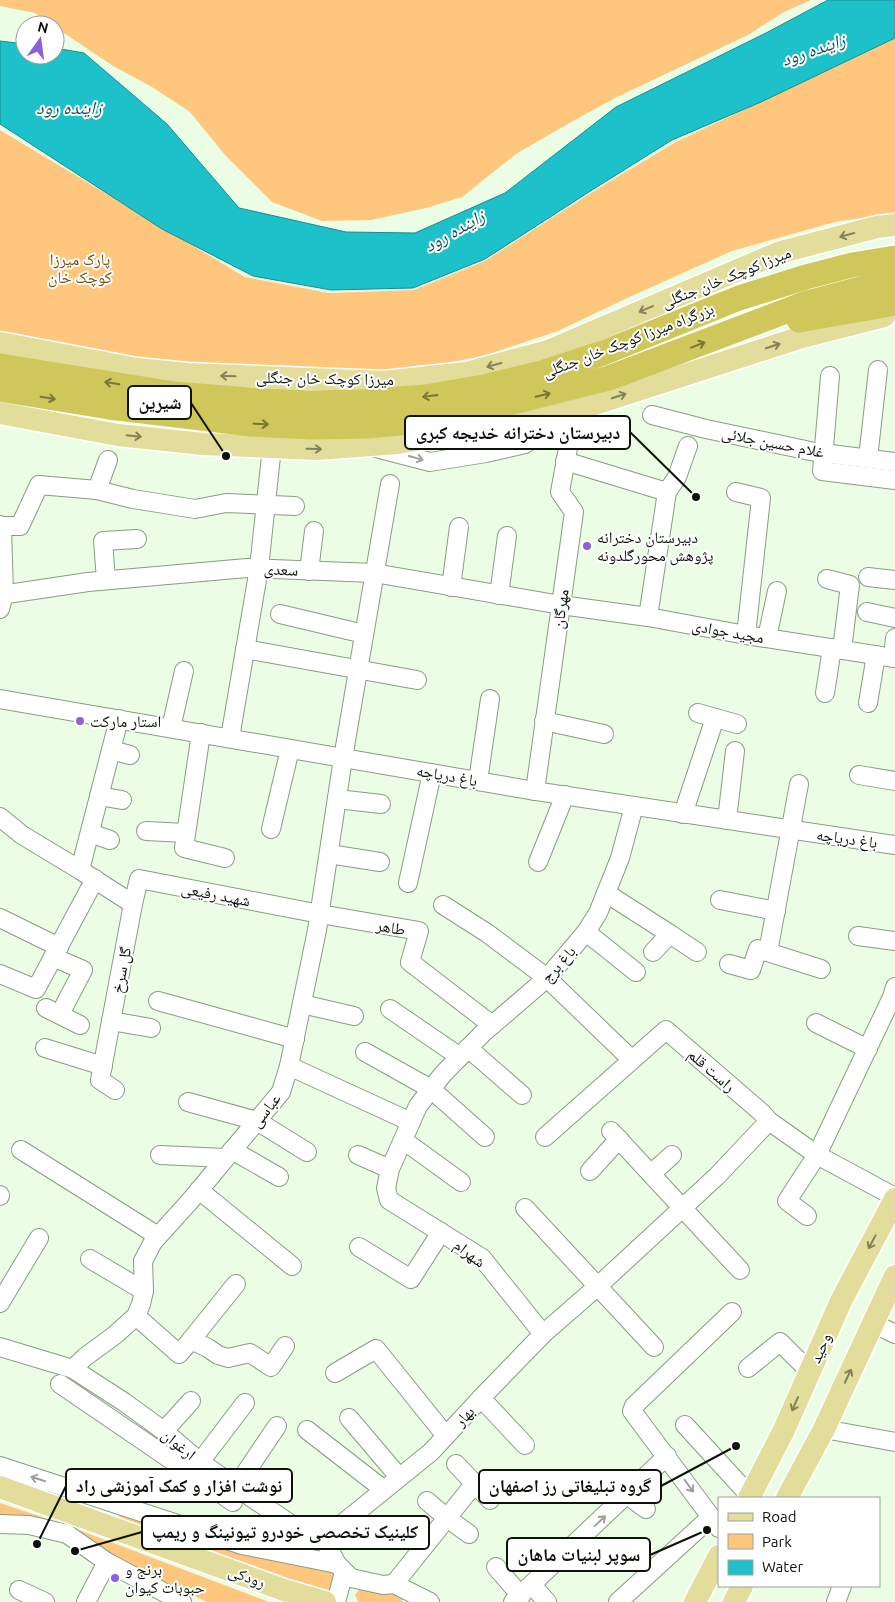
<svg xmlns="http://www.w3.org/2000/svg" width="895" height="1602" font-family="Ubuntu,'Noto Naskh Arabic',sans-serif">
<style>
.green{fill:#ffc77d}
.water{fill:#1cc1ca;stroke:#178c90}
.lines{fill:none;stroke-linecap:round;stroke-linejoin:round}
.minor-casing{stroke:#8a9b84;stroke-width:20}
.major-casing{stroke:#fff;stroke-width:25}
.highway-casing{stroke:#fff;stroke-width:28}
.minor{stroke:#fff;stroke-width:18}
.major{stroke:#e2dd9b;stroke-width:22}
.highway{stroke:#cfc759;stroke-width:25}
.oneway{stroke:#82825a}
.oneway2{stroke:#777635}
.oneway3{stroke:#9ea09d}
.poi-dot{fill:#8b60db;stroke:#fff;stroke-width:2}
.labels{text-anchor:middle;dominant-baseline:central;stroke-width:4;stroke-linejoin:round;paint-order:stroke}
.park-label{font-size:16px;fill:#724b08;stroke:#fff}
.street-label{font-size:16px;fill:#0c120a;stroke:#fff}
.poi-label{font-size:16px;fill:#0c120a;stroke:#fff;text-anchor:start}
.water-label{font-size:18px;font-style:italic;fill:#0d4e51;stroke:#fff}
.leader{fill:none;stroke:#0c120a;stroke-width:2}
.callout-dot{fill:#0c120a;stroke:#fff;stroke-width:2}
.callout{fill:#fff;stroke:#0c120a;stroke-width:2}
.callout-label{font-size:18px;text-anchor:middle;font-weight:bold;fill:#0c120a}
</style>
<rect width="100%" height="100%" fill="#ebfee5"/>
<g class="green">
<polygon points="0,0 811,0 784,12 748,35 617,97 571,122 516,154 462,197 426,208 371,220 322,221 272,202 225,155 190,112 152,87 113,66 55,27 55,25 53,25 35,13 0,6"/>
<polygon points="895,38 895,213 835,222 732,251 625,299 558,331 483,356 410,370 351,374 188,367 0,333 0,130 245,277 329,293 414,290 485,261 591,193 674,143"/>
<polygon points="0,1503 63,1524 0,1519"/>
<polygon points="120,1514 234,1552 334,1568 340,1572 329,1597 117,1521"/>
<polygon points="71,1527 269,1602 207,1602 127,1566"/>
<polygon points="362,1586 404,1594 402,1602 358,1602 355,1595"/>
</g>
<polygon class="water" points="828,0 895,0 895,38 761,102 672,140 592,190 485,259 413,288 331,290 253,276 162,229 0,124 0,41 25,44 25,55 55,55 55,48 84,53 167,124 239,208 346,232 415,233 505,193 616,107 766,33"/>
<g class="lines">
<defs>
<g id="minor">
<polyline points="830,376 822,471 895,480"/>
<polyline points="652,415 706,429 815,452 895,462"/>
<polyline points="376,448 430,462 486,453 525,444 572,412"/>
<polyline points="868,458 878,370"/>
<polyline points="565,461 667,492"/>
<polyline points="97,490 108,460"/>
<polyline points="736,492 761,498 746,635"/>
<polyline points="0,525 2,526 4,594 0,609"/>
<polyline points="2,526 20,526 39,485 97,490 133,499 195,509 226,503 295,506"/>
<polyline points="309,571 314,531"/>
<polyline points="868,577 895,580"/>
<polyline points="827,579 850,585 842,650"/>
<polyline points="106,580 103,541 137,539"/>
<polyline points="451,587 459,527"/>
<polyline points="0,595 88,582 247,568 374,573 561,605 648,617 746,635 895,658"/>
<polyline points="499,595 507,536"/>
<polyline points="867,612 895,618"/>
<polyline points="280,614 364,634"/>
<polyline points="648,617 667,492 677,477 688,446"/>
<polyline points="767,638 777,591"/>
<polyline points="245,649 417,680"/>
<polyline points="893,658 895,638"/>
<polyline points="825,693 832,648"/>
<polyline points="0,699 535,791 895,845"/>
<polyline points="868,703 876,655"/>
<polyline points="698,713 737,724"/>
<polyline points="544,721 604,734"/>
<polyline points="171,728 184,671"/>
<polyline points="201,733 184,848 225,858"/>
<polyline points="230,738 259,568 272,447"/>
<polyline points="111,750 130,755"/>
<polyline points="859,775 895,781"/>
<polyline points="478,781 490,699"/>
<polyline points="535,791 574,512 560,492 571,432"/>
<polyline points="99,796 122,800"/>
<polyline points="337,799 381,804"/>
<polyline points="683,814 715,718"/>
<polyline points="0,817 22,835 80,870 133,904 100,1080 115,1090"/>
<polyline points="727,820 735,751"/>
<polyline points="271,829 290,749"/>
<polyline points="146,831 186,833"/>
<polyline points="90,833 110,840"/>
<polyline points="329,854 380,862"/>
<polyline points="538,862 565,795"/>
<polyline points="80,870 119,719"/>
<polyline points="408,883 432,773"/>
<polyline points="606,893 670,934 653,952"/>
<polyline points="720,900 776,911"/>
<polyline points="133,904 139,879 320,914 419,931 410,962 492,1025"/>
<polyline points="443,905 487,933 547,978 632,1060"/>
<polyline points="0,918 59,947"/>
<polyline points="586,932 636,972"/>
<polyline points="670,934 697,952"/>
<polyline points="858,936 895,941"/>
<polyline points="768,952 799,784"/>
<polyline points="53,957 83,970 60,1014"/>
<polyline points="729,964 751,970 758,949 821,969"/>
<polyline points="0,974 36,989 95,879"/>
<polyline points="158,1001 295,1039"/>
<polyline points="302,1004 354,1016"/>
<polyline points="46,1008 80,1025"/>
<polyline points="390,1009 460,1057"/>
<polyline points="111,1021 151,1028"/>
<polyline points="816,1023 868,1049"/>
<polyline points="45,1048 103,1066"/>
<polyline points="468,1048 522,1095"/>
<polyline points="365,1052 431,1089 485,1137"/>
<polyline points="289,1066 411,1122"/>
<polyline points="188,1102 257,1121 307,1152"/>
<polyline points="611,1131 740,1270"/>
<polyline points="545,1137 666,1030 762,1113 769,1121 817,1155 895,1197"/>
<polyline points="403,1140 461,1182"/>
<polyline points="21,1150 158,1236"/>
<polyline points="232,1150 279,1177"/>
<polyline points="160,1155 225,1158"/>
<polyline points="358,1155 390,1169"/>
<polyline points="590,1171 619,1139"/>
<polyline points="651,1174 672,1155"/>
<polyline points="199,1190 292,1266"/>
<polyline points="0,1196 0,1195"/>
<polyline points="525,1208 654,1347"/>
<polyline points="807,1216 787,1201 817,1155 892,997 895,987"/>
<polyline points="359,1247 411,1279 441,1232"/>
<polyline points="90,1259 144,1291"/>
<polyline points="0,1303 39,1238"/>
<polyline points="136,1316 179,1354 191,1340 208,1348 218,1355 228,1358 250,1353 271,1367 285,1346"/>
<polyline points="873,1323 895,1334"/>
<polyline points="543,1334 482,1258 389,1200 386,1188 390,1169 418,1106 443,1074 483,1033 547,978 586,932 598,913 620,858 634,806"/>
<polyline points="191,1340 236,1284"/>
<polyline points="0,1347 73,1369 124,1402 164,1431 200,1462 236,1487 289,1523 322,1536 337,1564 351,1578 383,1585 394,1584"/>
<polyline points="748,1368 780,1342 810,1372"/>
<polyline points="73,1369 85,1357 115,1335 136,1316 141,1304 144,1291 143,1261 153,1242 190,1201 281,1092 289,1066 317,930 343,758 390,484"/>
<polyline points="335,1373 376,1349 446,1436"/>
<polyline points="60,1384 233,1502"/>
<polyline points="481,1398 525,1445"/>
<polyline points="349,1418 399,1477"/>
<polyline points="685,1425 750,1496"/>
<polyline points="824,1429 895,1442"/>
<polyline points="307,1430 383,1489"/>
<polyline points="164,1431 191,1401"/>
<polyline points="456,1464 490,1500"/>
<polyline points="0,1466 242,1545 337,1564"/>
<polyline points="192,1469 200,1462 245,1403"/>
<polyline points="236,1487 277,1426"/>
<polyline points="627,1495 646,1509"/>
<polyline points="427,1501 447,1518 469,1534"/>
<polyline points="711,1517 632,1411 634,1406 732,1312"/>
<polyline points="0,1524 29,1525 67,1534 107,1562 182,1602"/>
<polyline points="322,1536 337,1528 431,1452 481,1398 543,1334 598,1286 717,1176 769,1121"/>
<polyline points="496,1567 521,1596"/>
<polyline points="394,1584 475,1483"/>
<polyline points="394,1584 430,1602"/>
<polyline points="532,1585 547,1602"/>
<polyline points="19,1590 45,1602"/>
<polyline points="86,1602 107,1562"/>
<polyline points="336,1602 344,1572"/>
<polyline points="513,1602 667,1456"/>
<polyline points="618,1602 711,1517 719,1528"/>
<polyline points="836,1602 842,1586"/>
</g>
<g id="major">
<polyline points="0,343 137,369 187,374 384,382 466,373 548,351 778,253 877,227 895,225"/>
<polyline points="0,413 118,435 203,444 317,449 398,443 573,411 802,337 884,316"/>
<polyline points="0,1487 284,1590 325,1602"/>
<polyline points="749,1498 784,1430 841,1301 895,1199"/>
<polyline points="787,1498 824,1429 895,1276"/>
<polyline points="695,1602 719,1556"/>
<polyline points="734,1602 742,1586"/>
</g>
<g id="highway">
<polyline points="799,320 895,303"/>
<polyline points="0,366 174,394 250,400 311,403 361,402 425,397 484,387 542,373 603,353 739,298 806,277 852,265 895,258"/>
<polyline points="0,389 109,407 251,424 312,427 368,426 429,420 486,409 609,378 807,303 860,289 895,282"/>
</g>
</defs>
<use href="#minor" class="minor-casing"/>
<use href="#major" class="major-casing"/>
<use href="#highway" class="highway-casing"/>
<use href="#minor" class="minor"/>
<use href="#major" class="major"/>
<use href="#highway" class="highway"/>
</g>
<defs><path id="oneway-shaft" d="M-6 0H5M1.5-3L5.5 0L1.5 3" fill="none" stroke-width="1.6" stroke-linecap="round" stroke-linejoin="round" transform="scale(1.25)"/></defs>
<g class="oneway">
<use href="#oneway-shaft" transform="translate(847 235) rotate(165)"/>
<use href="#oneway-shaft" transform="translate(646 309) rotate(157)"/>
<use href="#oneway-shaft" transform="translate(773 346) rotate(-18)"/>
<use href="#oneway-shaft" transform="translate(494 365) rotate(165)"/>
<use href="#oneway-shaft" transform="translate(228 376) rotate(-178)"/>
<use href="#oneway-shaft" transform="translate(619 396) rotate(-18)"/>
<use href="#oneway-shaft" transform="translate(134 436) rotate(6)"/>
<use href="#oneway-shaft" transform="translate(314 449) rotate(1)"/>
<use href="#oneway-shaft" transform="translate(872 1242) rotate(118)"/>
<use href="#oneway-shaft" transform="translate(848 1376) rotate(-65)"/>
<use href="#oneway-shaft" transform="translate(795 1404) rotate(114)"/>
</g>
<g class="oneway2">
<use href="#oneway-shaft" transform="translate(698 345) rotate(-21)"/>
<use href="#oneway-shaft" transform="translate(112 383) rotate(-171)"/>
<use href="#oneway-shaft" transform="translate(543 395) rotate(-14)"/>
<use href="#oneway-shaft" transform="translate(430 396) rotate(172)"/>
<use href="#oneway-shaft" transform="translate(48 398) rotate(9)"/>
<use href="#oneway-shaft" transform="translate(261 424) rotate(3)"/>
</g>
<g class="oneway3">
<use href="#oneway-shaft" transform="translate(416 458) rotate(15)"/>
<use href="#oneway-shaft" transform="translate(38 1479) rotate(-162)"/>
<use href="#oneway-shaft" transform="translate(689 1486) rotate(54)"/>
<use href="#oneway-shaft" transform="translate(600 1521) rotate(-43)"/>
</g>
<g class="poi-dot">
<circle cx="587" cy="546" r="5"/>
<circle cx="80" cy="721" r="5"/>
<circle cx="115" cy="1578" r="5"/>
</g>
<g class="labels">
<g class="park-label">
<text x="80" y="259">پارک میرزا<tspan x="80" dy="18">کوچک خان</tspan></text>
</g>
<g class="street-label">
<text transform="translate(726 277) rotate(-22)">میرزا کوچک خان جنگلی</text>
<text transform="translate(628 340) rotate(-21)">بزرگراه میرزا کوچک خان جنگلی</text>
<text transform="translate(325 378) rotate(1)">میرزا کوچک خان جنگلی</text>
<text transform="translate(773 442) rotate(11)">غلام حسین جلائی</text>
<text transform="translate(281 569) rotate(3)">سعدی</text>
<text transform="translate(560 609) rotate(-82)">مهرگان</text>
<text transform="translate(728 631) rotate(10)">مجید جوادی</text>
<text transform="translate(447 775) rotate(10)">باغ دریاچه</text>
<text transform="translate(847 838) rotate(8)">باغ دریاچه</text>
<text transform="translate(216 894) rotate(11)">شهید رفیعی</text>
<text transform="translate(391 927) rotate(10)">طاهر</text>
<text transform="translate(558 964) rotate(-49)">باغ برج</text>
<text transform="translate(121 970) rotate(-79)">گل سرخ</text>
<text transform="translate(712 1070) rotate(41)">راست قلم</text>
<text transform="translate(265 1110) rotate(-52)">عباسی</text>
<text transform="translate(470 1253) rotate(37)">شهرام</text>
<text transform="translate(820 1348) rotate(-66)">وحید</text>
<text transform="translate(464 1416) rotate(-48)">بهار</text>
<text transform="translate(179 1444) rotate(39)">ارغوان</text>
<text transform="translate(247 1576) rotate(20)">رودکی</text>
</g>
<g class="poi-label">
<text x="597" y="537">دبیرستان دخترانه<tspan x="597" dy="18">پژوهش محورگلدونه</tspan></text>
<text x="90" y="721">استار مارکت</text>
<text x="125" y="1569">برنج و<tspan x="125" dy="18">حبوبات کیوان</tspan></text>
</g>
<g class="water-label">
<text transform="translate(813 49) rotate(-19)">زاینده رود</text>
<text x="69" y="107">زاینده رود</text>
<text transform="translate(454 230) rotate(-30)">زاینده رود</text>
</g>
</g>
<path class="leader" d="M226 456L191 403M696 497L630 432M37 1544L66 1486M736 1446L661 1486M75 1551L142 1532M707 1530L650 1555"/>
<g class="callout-dot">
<circle cx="226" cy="456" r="5"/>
<circle cx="696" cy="497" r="5"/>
<circle cx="37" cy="1544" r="5"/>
<circle cx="736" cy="1446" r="5"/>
<circle cx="75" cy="1551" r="5"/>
<circle cx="707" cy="1530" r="5"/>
</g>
<g class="callout">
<rect x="128" y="386" width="63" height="33" rx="5"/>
<rect x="405" y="416" width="225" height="33" rx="5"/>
<rect x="66" y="1469" width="226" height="33" rx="5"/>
<rect x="479" y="1470" width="182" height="33" rx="5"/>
<rect x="142" y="1516" width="287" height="33" rx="5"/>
<rect x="507" y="1538" width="143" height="33" rx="5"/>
</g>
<g class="callout-label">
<text x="160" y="409">شیرین</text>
<text x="518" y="439">دبیرستان دخترانه خدیجه کبری</text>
<text x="179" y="1492">نوشت افزار و کمک آموزشی راد</text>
<text x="570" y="1492">گروه تبلیغاتی رز اصفهان</text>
<text x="285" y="1538">کلینیک تخصصی خودرو تیونینگ و ریمپ</text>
<text x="579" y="1561">سوپر لبنیات ماهان</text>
</g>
<rect x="718" y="1497" width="162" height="90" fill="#ffffff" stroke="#9ea09d"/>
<rect x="728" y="1513" width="25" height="8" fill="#e2dd9b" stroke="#9ea09d"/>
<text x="762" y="1522" font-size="15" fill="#0c120a">Road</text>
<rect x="728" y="1534" width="25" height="15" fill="#ffc77d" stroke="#9ea09d"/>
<text x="762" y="1547" font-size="15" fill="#0c120a">Park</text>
<rect x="728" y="1560" width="25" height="15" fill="#1cc1ca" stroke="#9ea09d"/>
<text x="762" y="1572" font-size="15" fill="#0c120a">Water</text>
<g transform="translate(40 40) rotate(14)"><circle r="24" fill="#ffffff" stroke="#9ea09d"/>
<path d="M0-4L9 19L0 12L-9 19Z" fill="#8b60db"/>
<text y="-8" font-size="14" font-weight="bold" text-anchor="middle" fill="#0c120a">N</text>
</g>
</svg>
